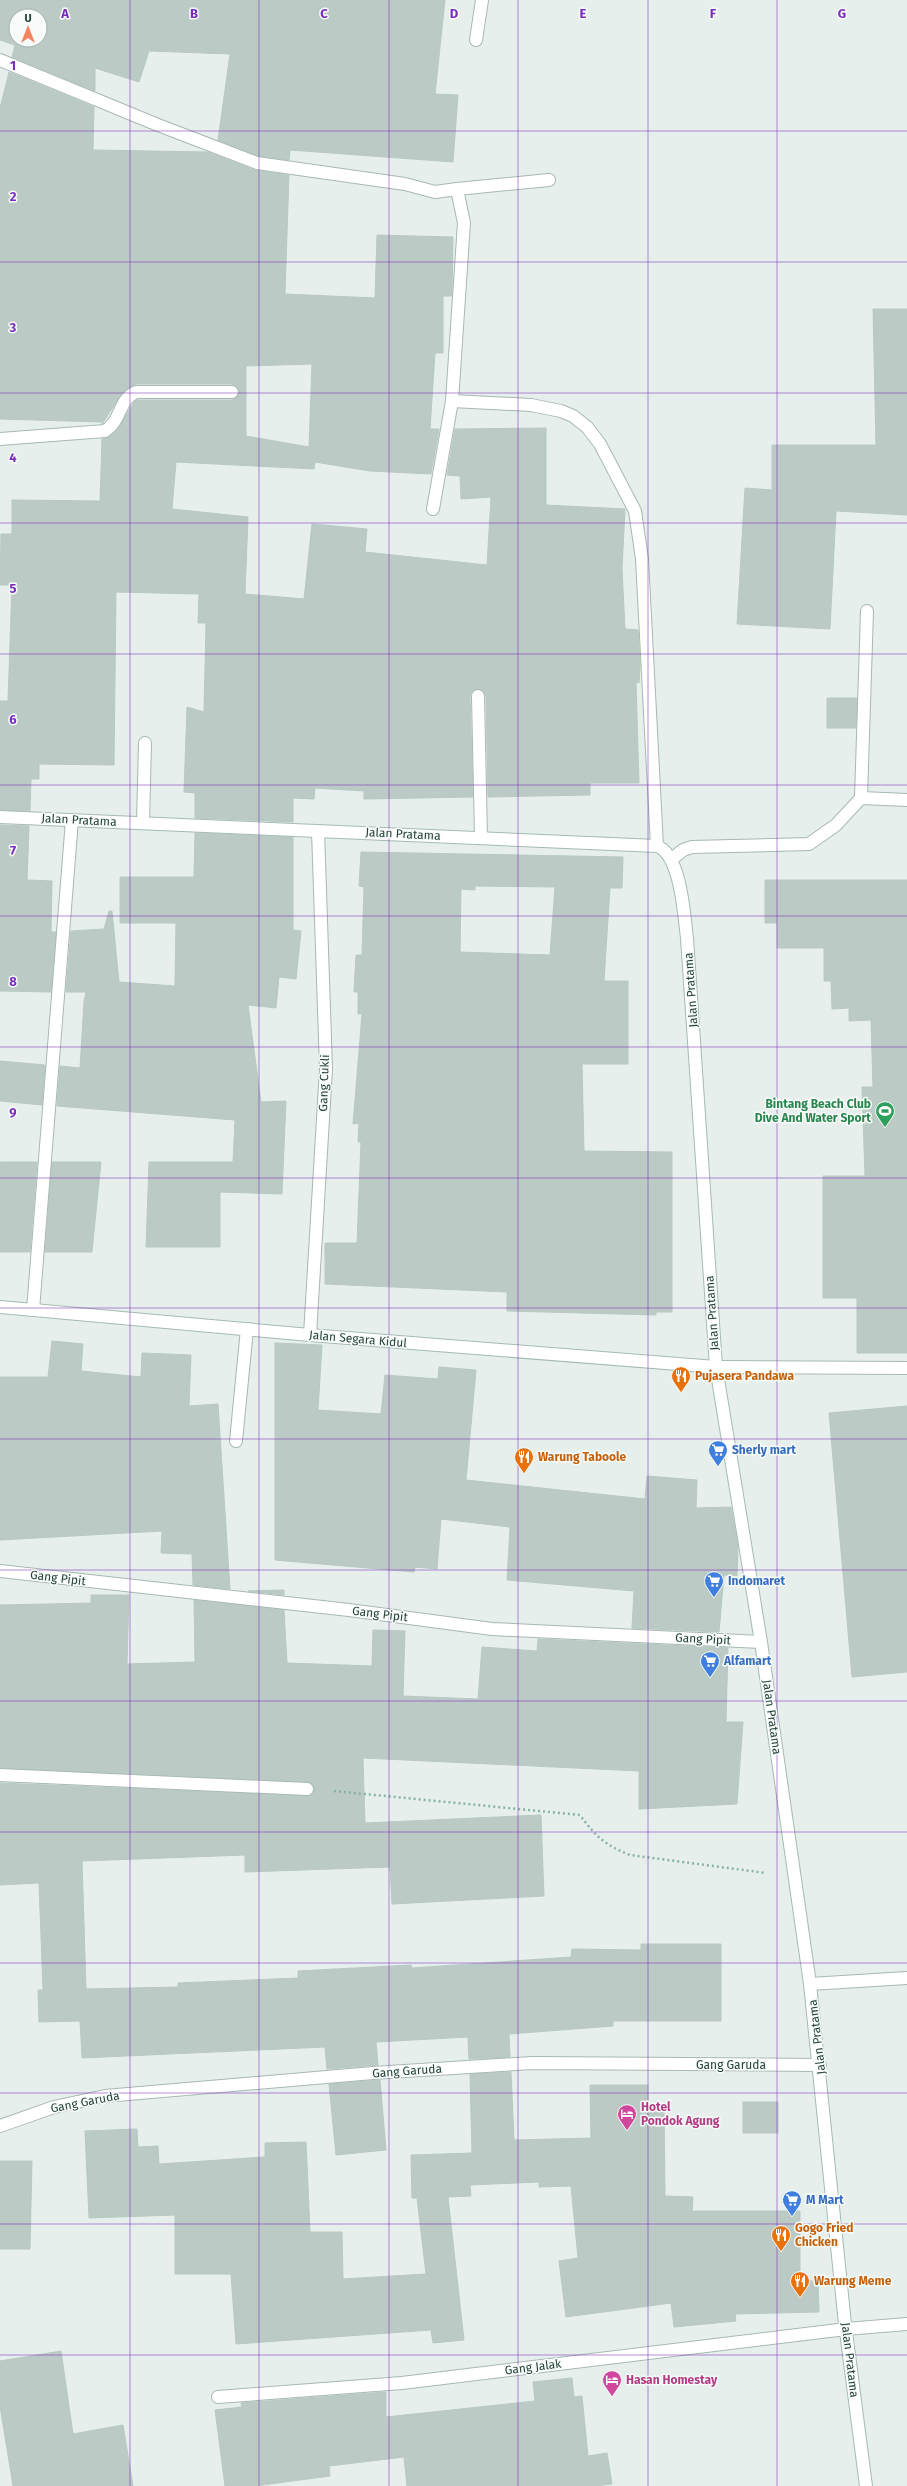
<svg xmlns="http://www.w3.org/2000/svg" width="907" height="2486" font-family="'Fira Sans',sans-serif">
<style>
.building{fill:#bbcac4;stroke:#b8c9c2;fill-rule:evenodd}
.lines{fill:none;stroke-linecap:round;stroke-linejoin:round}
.lane-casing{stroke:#a8b8b2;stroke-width:14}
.street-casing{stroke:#a8b8b2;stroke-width:14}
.secondary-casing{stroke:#a4bbb3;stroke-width:14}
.path{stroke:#86b3a5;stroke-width:2.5;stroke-dasharray:2 3;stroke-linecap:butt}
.lane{stroke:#fff;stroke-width:12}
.street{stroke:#fff;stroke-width:12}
.secondary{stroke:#fff;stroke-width:12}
.grid{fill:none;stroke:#7b2cbf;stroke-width:1;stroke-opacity:0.55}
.labels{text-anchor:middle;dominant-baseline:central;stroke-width:3;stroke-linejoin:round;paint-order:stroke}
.street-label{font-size:12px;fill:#24423a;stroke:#f7fbf9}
.leisure-label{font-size:12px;font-weight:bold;fill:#27864d;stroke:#f7fbf9;text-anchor:end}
.food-label{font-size:12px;font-weight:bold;fill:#c56008;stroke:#f7fbf9;text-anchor:start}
.shop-label{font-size:12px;font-weight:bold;fill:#366cbe;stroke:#f7fbf9;text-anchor:start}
.hotel-label{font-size:12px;font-weight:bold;fill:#b23c85;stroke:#f7fbf9;text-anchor:start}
.grid-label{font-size:13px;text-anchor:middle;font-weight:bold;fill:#7b2cbf;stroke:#f7fbf9;stroke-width:3;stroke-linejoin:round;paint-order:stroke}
</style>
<rect width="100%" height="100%" fill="#e6efeb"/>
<g class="building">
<path d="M0,0h445l-10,94 23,1 -5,67 -163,-12 -1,10 -30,-4 -41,-16 12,-86 -81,-3 -10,31 -44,-14v23l-83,-34 3,-12 -15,-5zM16,16h24v24h-24z"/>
<path d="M9,72l85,35 -1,43 114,2 47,18 35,5 -4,119 90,4 2,-63 76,2 -1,59h-9v57h-8l-5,76h9l-8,45 -61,-3 -55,-9 -1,7 -138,-7 -4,47 76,8 -3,77 59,5 8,-75 55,5 -2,23 122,13 4,-68 -30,2 -1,-23 -13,-1 8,-46 91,-1v77l79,4 -3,60 3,60 13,1 2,36 -1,17 -3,-1 3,101h-49v12l-102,2 -2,-101 -4,-6 -5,-1 -5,3 -2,4 3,101 -109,2v-8l-49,-3 -1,11 -21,-1v24l-98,-4v-25l-11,-1 3,-85 17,5 2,-89h-8l1,-29 -83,-2 -2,173 -75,-1v15h-8l-1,32 -30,-1v-109h8l4,-116h-12l1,-51h11v-34l88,1 2,-62 7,-2 7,-6 19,-30 3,-1h94l4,-2 3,-6 -1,-4 -6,-4h-96l-15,11 -19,29v-2l-102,-3v-311zM312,364l-3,83 -63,-11v-70z"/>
<polygon points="873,309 907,309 907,515 836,511 830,629 737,624 745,488 772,490 772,445 876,445"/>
<polygon points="827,698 857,698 856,728 827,728"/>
<polygon points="0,825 29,826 27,880 52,881 51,932 56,932 51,992 0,991"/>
<polygon points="195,833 293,837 293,930 301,931 296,979 279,977 276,1008 248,1005 261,1102 286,1101 282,1194 220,1192 220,1247 146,1247 149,1162 233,1162 235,1120 57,1106 60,1066 80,1068 84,1002 86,992 66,992 71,931 104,929 109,911 112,911 119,982 175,986 176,923 120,923 120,877 194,877"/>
<path d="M361,852l262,5 -1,31h-12l-6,93h24v83h-46l2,87 88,1v160h-16v3l-149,-4v-19l-182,-8v-41h32l4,-101h-3l1,-19 -6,1 9,-110h-4v-22h-4l2,-37h6l2,-68 -5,-1zM475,886l80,1 -5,68 -90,-3 1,-63 14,1z"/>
<polygon points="765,880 907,880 907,1353 857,1353 857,1298 823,1298 823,1176 865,1176 862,1087 873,1087 871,1020 849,1021 849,1008 832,1009 831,981 824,981 824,948 777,948 777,923 765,923"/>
<polygon points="0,1061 45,1065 42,1105 0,1101"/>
<polygon points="0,1162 37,1162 30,1252 0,1252"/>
<polygon points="52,1162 101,1162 92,1252 45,1252"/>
<polygon points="52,1341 83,1344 81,1371 141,1377 142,1353 191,1355 189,1406 218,1404 230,1589 193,1585 192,1554 161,1553 162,1531 0,1540 0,1377 48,1377"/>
<polygon points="275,1343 322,1345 318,1410 381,1414 385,1375 438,1379 439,1367 476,1370 466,1480 645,1499 647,1476 697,1480 696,1508 731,1507 738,1545 737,1576 724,1575 719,1632 632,1628 634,1591 507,1580 510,1527 441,1519 437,1569 415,1567 414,1572 275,1560"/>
<polygon points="907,1406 907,1672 852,1677 829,1413"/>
<polygon points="284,1590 284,1595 248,1591"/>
<polygon points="91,1595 129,1595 127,1664 195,1662 194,1600 284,1610 287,1663 372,1666 373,1630 405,1631 403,1696 478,1699 482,1647 537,1651 538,1639 728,1648 726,1722 743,1722 737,1804 639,1809 639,1771 363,1758 365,1823 541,1815 544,1896 392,1904 390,1867 245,1872 245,1855 82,1861 86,1989 178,1987 178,1983 298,1978 298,1971 411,1965 412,1968 571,1957 572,1949 641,1950 641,1944 721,1944 721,2021 613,2021 613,2026 509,2034 510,2057 469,2059 468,2037 376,2042 378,2065 327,2069 325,2047 82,2058 80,2021 39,2022 38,1990 43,1990 39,1883 0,1885 0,1783 307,1796 313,1793 314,1789 311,1783 307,1782 0,1768 0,1605 91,1603"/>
<polygon points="511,2072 514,2140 591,2138 590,2085 648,2085 648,2104 664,2104 665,2196 693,2197 692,2211 800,2211 800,2281 818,2281 819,2312 735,2314 736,2321 674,2327 671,2303 566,2317 559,2261 578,2258 571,2186 539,2187 539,2182 470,2185 471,2196 448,2197 464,2340 433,2343 431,2330 236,2344 231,2274 175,2274 175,2215 89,2218 85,2131 137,2129 138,2147 158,2146 159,2164 265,2157 265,2143 306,2142 310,2232 342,2232 343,2279 426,2274 417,2198 412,2198 411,2155 472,2153 470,2074"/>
<polygon points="380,2080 386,2150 336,2155 329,2084"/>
<rect x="743" y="2102" width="35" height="31"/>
<polygon points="0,2161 32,2161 30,2249 0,2249"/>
<polygon points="61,2351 73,2434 123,2425 133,2486 13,2486 0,2406 0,2361"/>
<polygon points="572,2378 574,2397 582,2396 588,2456 607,2453 612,2484 595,2486 407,2486 404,2457 329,2466 330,2476 255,2486 225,2486 215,2410 242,2407 241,2403 386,2392 386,2417 535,2401 533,2382"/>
</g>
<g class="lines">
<defs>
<g id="lane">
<polyline points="476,40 482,0"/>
<polyline points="861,798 867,611"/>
<polyline points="846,2329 907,2324"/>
</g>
<g id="street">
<polyline points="0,60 158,125 257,163 405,184 435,192 457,189 464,223 452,401 433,509"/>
<polyline points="457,189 549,180"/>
<polyline points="452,401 531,405 561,411 573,416 587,427 600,444 635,511 642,559 657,846"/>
<path d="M0,439l105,-8c17,-11 13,-31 31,-39h96"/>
<polyline points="478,696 481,838"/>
<polyline points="143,823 145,743"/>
<polyline points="672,859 683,850 692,847 809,844 836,825 861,798 907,800"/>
<polyline points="33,1310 72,820"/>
<polyline points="310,1335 326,1069 318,831"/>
<polyline points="716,1367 907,1368"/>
<polyline points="236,1441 247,1329"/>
<polyline points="0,1571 349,1610 492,1629 761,1642"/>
<polyline points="0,1775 307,1789"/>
<polyline points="810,1984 907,1978"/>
<polyline points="0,2126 54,2107 105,2096 373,2073 532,2063 820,2065"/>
<polyline points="218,2397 402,2383 846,2329"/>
</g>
<g id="secondary">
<path d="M0,817l657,29c24,9 27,69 30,92l29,429 45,275 49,342 35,340 21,162"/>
<polyline points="0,1307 310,1335 716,1367"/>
</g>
</defs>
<use href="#lane" class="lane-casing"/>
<use href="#street" class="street-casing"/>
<use href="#secondary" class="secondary-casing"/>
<path class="path" d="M334,1791l246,24c16,22 25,30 50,40l136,18"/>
<use href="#lane" class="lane"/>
<use href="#street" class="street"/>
<use href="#secondary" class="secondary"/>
</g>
<path class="grid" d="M130,0v2486M259,0v2486M389,0v2486M518,0v2486M648,0v2486M777,0v2486M0,131h907M0,262h907M0,393h907M0,523h907M0,654h907M0,785h907M0,916h907M0,1047h907M0,1178h907M0,1308h907M0,1439h907M0,1570h907M0,1701h907M0,1832h907M0,1963h907M0,2093h907M0,2224h907M0,2355h907"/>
<defs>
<symbol id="stadium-pin" viewBox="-11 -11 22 30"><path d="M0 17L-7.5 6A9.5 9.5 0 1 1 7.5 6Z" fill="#2e9e5b" stroke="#f7fbf9"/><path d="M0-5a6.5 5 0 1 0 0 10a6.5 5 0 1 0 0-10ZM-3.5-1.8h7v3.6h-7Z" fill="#fff"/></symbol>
<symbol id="restaurant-pin" viewBox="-11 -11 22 30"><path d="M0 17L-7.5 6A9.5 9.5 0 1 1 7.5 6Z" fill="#e8710a" stroke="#f7fbf9"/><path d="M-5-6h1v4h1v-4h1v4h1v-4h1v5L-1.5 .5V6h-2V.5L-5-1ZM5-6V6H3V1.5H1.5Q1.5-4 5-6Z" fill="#fff"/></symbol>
<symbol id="supermarket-pin" viewBox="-11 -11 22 30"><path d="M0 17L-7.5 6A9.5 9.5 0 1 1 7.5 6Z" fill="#3f7fe0" stroke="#f7fbf9"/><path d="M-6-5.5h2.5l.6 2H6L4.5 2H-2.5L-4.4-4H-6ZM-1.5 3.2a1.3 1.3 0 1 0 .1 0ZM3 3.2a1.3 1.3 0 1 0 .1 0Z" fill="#fff"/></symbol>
<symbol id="hotel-pin" viewBox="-11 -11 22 30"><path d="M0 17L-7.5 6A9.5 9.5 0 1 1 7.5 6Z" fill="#d1479c" stroke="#f7fbf9"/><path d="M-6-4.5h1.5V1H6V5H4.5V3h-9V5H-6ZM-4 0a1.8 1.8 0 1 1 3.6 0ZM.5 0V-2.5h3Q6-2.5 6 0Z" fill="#fff"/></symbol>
</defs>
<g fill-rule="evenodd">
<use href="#stadium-pin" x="874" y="1100" width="22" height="30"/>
<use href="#restaurant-pin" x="670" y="1365" width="22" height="30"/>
<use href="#supermarket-pin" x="707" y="1439" width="22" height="30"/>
<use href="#restaurant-pin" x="513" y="1446" width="22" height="30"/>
<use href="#supermarket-pin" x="703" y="1570" width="22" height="30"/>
<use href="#supermarket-pin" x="699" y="1650" width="22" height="30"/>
<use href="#hotel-pin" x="616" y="2103" width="22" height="30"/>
<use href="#supermarket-pin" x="781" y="2189" width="22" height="30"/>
<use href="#restaurant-pin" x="770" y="2224" width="22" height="30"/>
<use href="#restaurant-pin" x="789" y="2270" width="22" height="30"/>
<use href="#hotel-pin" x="601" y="2369" width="22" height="30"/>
</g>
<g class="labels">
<g class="street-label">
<text transform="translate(79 820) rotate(3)">Jalan Pratama</text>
<text transform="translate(403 834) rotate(3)">Jalan Pratama</text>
<text transform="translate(691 990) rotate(-94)">Jalan Pratama</text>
<text transform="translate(324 1083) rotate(-88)">Gang Cukli</text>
<text transform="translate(712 1313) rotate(-94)">Jalan Pratama</text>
<text transform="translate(358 1339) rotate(5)">Jalan Segara Kidul</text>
<text transform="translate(58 1578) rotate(7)">Gang Pipit</text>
<text transform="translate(380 1614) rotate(7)">Gang Pipit</text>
<text transform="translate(703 1639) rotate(3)">Gang Pipit</text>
<text transform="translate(772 1717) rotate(82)">Jalan Pratama</text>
<text transform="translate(817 2037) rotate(-97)">Jalan Pratama</text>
<text x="731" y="2065">Gang Garuda</text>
<text transform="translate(407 2071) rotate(-4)">Gang Garuda</text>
<text transform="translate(85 2102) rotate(-11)">Gang Garuda</text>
<text transform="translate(850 2360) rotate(83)">Jalan Pratama</text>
<text transform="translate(533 2367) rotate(-7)">Gang Jalak</text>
</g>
<g class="leisure-label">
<text x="871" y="1104">Bintang Beach Club<tspan x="871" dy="14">Dive And Water Sport</tspan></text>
</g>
<g class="food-label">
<text x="695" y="1376">Pujasera Pandawa</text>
<text x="538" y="1457">Warung Taboole</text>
<text x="795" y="2228">Gogo Fried<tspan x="795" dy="14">Chicken</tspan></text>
<text x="814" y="2281">Warung Meme</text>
</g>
<g class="shop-label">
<text x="732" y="1450">Sherly mart</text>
<text x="728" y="1581">Indomaret</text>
<text x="724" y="1661">Alfamart</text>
<text x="806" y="2200">M Mart</text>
</g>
<g class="hotel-label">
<text x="641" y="2107">Hotel<tspan x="641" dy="14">Pondok Agung</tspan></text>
<text x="626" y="2380">Hasan Homestay</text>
</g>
</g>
<g class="grid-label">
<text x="65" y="18">A</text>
<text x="194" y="18">B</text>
<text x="324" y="18">C</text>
<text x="454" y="18">D</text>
<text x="583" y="18">E</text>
<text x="713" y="18">F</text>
<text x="842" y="18">G</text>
<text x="13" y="70">1</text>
<text x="13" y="201">2</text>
<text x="13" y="332">3</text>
<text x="13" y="462">4</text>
<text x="13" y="593">5</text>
<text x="13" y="724">6</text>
<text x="13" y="855">7</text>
<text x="13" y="986">8</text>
<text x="13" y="1117">9</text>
</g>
<g transform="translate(28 28)"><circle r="19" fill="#f7fbf9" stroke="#a3b1ad"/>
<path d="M0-3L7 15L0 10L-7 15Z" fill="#f4845f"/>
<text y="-6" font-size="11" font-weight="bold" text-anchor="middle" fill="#24423a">U</text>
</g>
</svg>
